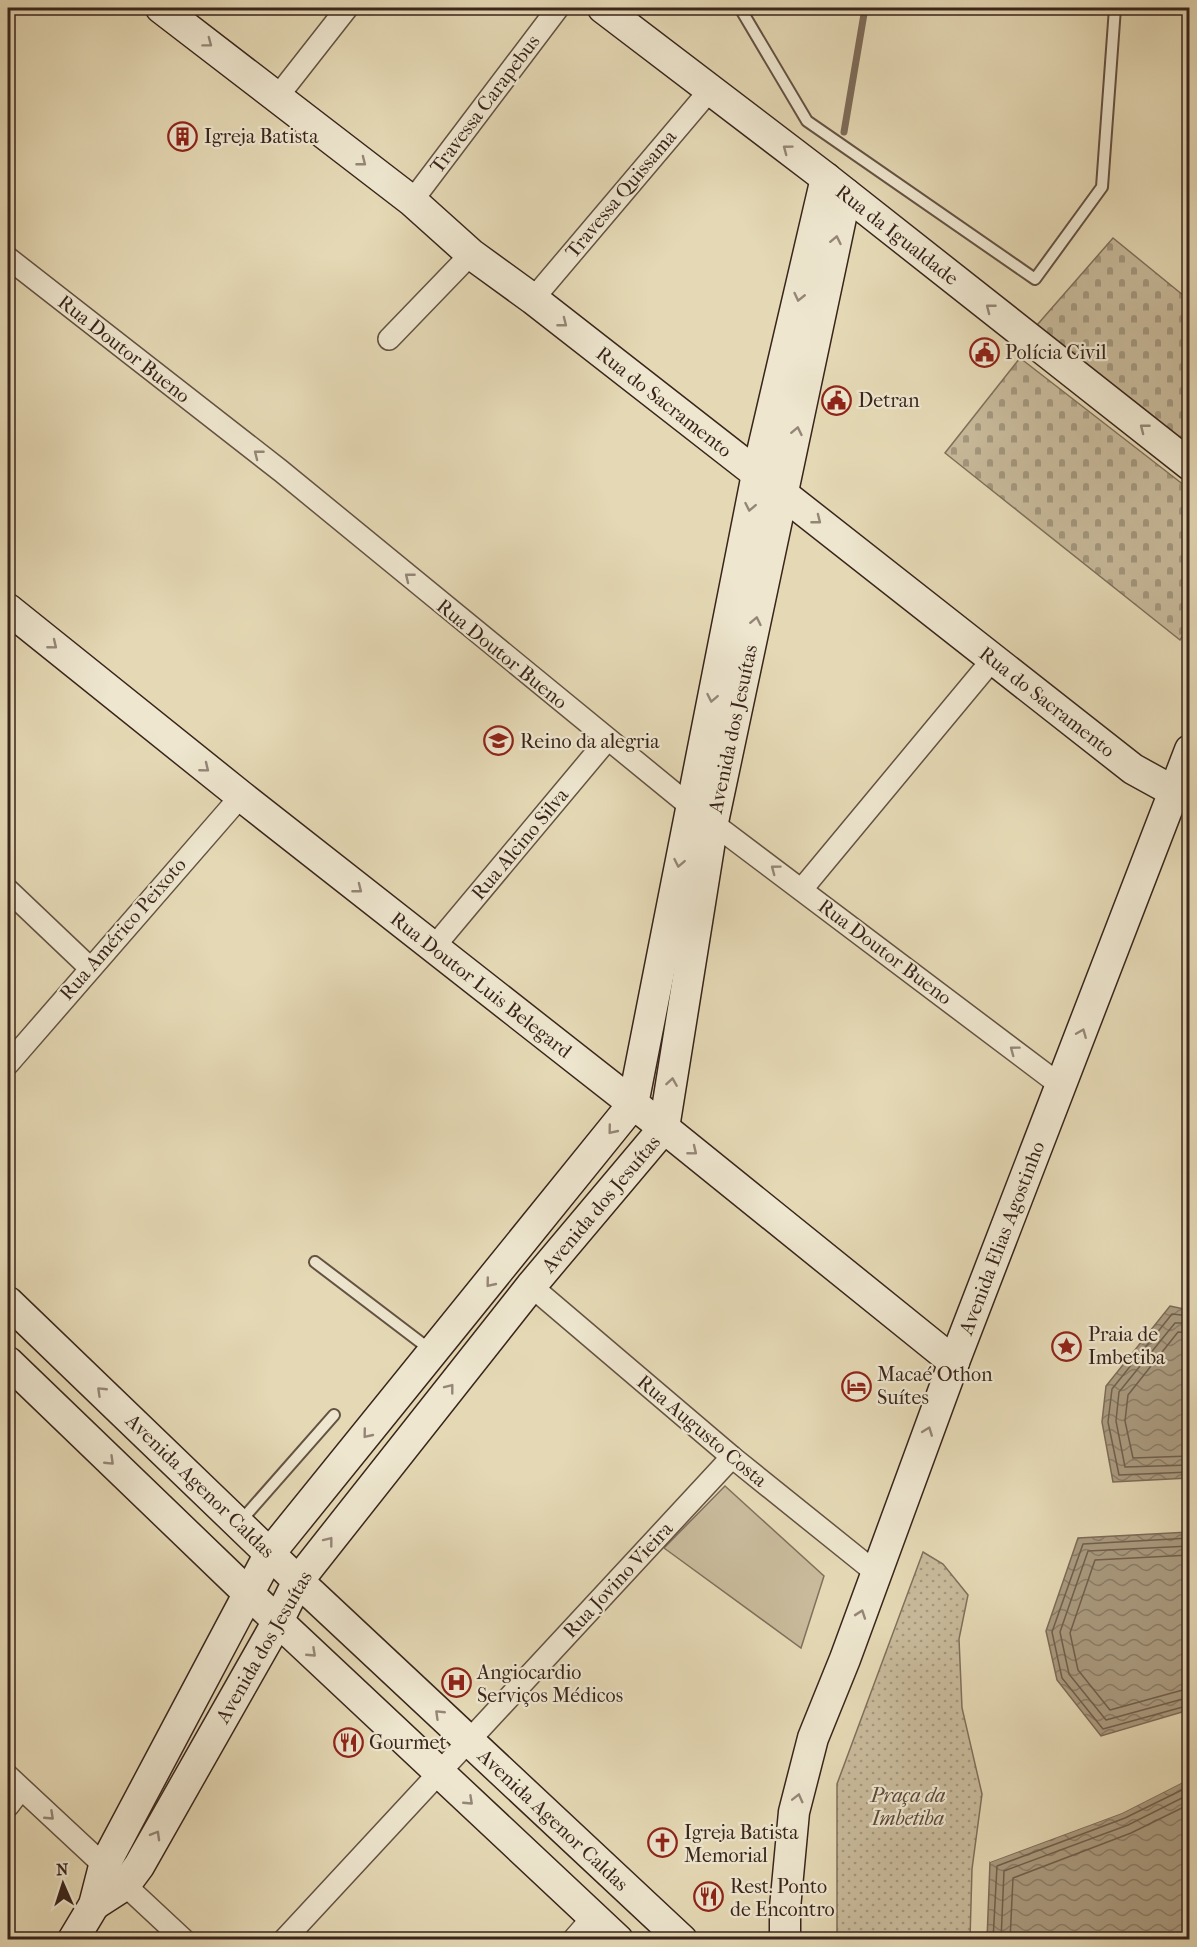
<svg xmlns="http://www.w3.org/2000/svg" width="1197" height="1947" font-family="'IM FELL French Canon',serif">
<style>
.green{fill:#c8ba9b;stroke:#80705c;stroke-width:1.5}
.cemetery{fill:url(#cemetery-stones);stroke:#80705c;stroke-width:1.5}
.park{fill:url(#park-dots);stroke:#80705c;stroke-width:1.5}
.water{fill:url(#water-waves);stroke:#7d6c59;stroke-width:1.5}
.pier{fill:#e5d9b5}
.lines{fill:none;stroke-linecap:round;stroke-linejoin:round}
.shore{stroke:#72604e;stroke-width:1.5}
.stream{stroke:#7d6c59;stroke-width:7}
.lane-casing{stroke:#645242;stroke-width:14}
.street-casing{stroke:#645242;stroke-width:24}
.secondary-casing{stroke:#39251c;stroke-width:33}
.lane{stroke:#eee6cf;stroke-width:10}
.street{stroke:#eee6cf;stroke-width:21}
.secondary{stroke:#eee6cf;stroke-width:30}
.oneway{stroke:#948676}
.labels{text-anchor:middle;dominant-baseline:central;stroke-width:4.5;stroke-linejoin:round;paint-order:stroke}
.street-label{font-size:20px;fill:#39251c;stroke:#eee6cf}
.poi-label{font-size:20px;fill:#39251c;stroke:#eee6cf;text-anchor:start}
.park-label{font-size:20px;font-style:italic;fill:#5d4a3c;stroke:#eee6cf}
</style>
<defs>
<pattern id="cemetery-stones" width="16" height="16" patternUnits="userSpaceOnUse" patternTransform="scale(1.5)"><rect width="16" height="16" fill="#c8ba9b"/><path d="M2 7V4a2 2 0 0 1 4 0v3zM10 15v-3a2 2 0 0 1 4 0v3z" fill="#a3977e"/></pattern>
<pattern id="park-dots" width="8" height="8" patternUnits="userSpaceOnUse" patternTransform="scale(1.5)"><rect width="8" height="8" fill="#c8ba9b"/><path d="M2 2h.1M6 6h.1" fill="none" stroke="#a3977e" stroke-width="1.8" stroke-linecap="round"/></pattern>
<pattern id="water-waves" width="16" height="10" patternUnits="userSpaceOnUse" patternTransform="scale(1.5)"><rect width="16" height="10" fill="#ab9c81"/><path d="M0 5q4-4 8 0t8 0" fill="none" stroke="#8c7f69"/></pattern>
</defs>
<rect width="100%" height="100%" fill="#e5d9b5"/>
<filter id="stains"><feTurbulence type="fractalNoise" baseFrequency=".00333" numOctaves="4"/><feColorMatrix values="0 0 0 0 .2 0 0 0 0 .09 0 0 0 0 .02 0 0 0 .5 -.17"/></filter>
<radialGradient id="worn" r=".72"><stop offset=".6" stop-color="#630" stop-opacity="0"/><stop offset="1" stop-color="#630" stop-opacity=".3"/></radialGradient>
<polygon class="green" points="725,1486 824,1576 801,1648 664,1548"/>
<g class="cemetery">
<polygon points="1113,238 1189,300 1189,453 1031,332"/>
<polygon points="1020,358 1189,489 1189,627 1180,640 945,453"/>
</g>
<polygon class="park" points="923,1552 943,1564 968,1595 959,1639 962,1708 982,1794 972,1869 970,1939 837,1939 837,1784"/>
<g class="water">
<polygon points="1170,1306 1189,1310 1189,1478 1113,1482 1102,1422 1106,1386"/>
<polygon points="1189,1532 1189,1710 1101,1736 1057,1680 1046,1631 1078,1538"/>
<polygon points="1189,1779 1189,1939 987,1940 990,1862 1122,1813"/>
</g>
<polygon class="pier" points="1190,1776 1189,1779 1122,1813 990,1862 990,1859 1121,1810"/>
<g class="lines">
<g class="shore">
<polyline points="1190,1316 1172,1314 1112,1389 1108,1422 1119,1475 1190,1472"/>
<polyline points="1190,1323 1175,1323 1119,1392 1116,1421 1125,1467 1190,1465"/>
<polyline points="1190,1333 1178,1332 1128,1395 1125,1421 1133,1458 1190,1456"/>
<polyline points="1190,1538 1083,1544 1052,1632 1062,1678 1103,1729 1190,1705"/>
<polyline points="1190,1546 1088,1551 1060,1632 1069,1674 1106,1720 1190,1697"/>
<polyline points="1190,1555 1095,1560 1070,1633 1078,1670 1110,1710 1190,1688"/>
<polyline points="993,1940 997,1866 1125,1818 1190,1786"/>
<polyline points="1001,1940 1004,1871 1128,1825 1190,1794"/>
<polyline points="1010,1940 1013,1878 1131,1833 1190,1804"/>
</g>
<polyline class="stream" points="844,132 865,8"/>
<defs>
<g id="lane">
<polyline points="740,8 807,121 1035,279 1102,187 1115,8"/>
<polyline points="315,1262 432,1351"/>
<polyline points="239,1523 334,1415"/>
</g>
<g id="street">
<polyline points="278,96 347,8"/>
<polyline points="412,201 558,8"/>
<polyline points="8,258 281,471 690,806 1060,1085"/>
<polyline points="533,299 710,90"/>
<polyline points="389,339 471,254"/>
<polyline points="802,889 993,659"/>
<polyline points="8,890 89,967"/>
<polyline points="433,948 607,740"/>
<polyline points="8,1064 241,796"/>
<polyline points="531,1286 732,1457 875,1572"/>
<polyline points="8,1776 184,1940"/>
<polyline points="8,1806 21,1789"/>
<polyline points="284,1940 732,1457"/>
<polyline points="573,1940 593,1917"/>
</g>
<g id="secondary">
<polyline points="161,8 412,201 471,254 533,299 783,494 1133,769 1173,791"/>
<polyline points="603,8 826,178 1190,465"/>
<polyline points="8,609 241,796 664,1128 954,1362"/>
<polyline points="8,1302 298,1581 682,1940"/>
<polyline points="8,1362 249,1594 618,1940"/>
<polyline points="94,1905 125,1885 139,1866 278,1621 298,1581 531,1286 664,1128 713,822 846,194"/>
<polyline points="73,1940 94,1905 104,1866 270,1553 633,1104 757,474 826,178"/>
<polyline points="785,1940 785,1908 794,1812 813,1738 845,1659 954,1362 1190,750"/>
</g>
</defs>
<use href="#lane" class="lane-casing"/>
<use href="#street" class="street-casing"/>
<use href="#secondary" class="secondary-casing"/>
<use href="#lane" class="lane"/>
<use href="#street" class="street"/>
<use href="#secondary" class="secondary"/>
</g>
<defs><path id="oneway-chevron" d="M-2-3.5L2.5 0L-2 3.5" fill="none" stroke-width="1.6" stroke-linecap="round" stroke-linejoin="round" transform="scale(1.5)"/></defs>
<g class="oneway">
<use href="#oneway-chevron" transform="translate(208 43) rotate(37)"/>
<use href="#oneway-chevron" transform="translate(787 149) rotate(-143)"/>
<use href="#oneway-chevron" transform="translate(362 162) rotate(38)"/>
<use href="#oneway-chevron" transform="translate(836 240) rotate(-78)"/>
<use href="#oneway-chevron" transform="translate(799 297) rotate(103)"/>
<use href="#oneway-chevron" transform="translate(990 308) rotate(-142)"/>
<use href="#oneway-chevron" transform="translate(563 323) rotate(38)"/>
<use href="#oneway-chevron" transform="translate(1144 428) rotate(-142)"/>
<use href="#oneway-chevron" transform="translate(797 431) rotate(-78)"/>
<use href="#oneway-chevron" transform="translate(258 454) rotate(-142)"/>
<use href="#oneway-chevron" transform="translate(750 507) rotate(101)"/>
<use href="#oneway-chevron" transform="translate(817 520) rotate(38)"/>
<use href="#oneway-chevron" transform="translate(409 577) rotate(-141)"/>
<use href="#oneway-chevron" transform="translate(756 621) rotate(-78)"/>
<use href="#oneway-chevron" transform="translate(53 645) rotate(39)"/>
<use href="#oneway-chevron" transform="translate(712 698) rotate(101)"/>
<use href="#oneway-chevron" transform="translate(205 768) rotate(39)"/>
<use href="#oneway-chevron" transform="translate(679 863) rotate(101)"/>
<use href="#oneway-chevron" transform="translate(775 869) rotate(-143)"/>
<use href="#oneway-chevron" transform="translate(358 889) rotate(38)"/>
<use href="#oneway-chevron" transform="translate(1082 1033) rotate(-68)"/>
<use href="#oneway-chevron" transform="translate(1014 1050) rotate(-143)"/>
<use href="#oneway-chevron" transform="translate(672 1082) rotate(-81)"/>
<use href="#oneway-chevron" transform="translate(612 1130) rotate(129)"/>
<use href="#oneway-chevron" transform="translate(693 1151) rotate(39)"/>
<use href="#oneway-chevron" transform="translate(490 1283) rotate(129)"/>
<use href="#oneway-chevron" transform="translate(450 1388) rotate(-52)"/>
<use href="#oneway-chevron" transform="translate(101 1391) rotate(-136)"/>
<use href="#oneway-chevron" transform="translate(928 1431) rotate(-69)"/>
<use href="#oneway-chevron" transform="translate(367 1434) rotate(129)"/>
<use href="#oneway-chevron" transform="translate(110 1461) rotate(44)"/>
<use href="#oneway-chevron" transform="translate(329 1541) rotate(-52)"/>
<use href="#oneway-chevron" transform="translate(861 1614) rotate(-71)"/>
<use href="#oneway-chevron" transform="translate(312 1653) rotate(43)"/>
<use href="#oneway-chevron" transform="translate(439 1714) rotate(-136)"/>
<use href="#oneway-chevron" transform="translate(798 1798) rotate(-76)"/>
<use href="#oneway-chevron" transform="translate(469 1801) rotate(43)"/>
<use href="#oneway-chevron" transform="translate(50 1816) rotate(43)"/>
<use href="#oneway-chevron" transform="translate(156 1835) rotate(-60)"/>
</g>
<defs>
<symbol id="building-ring" viewBox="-11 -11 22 22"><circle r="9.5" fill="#eee6cf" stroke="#8f2418" stroke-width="1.5"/><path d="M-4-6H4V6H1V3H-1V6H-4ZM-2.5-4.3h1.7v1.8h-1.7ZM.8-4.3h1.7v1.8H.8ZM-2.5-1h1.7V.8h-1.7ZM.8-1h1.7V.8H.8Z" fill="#8f2418"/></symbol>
<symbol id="civic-ring" viewBox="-11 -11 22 22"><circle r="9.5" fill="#eee6cf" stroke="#8f2418" stroke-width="1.5"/><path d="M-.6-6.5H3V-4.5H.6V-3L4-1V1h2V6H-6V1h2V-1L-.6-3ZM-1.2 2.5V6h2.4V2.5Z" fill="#8f2418"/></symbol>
<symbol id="school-ring" viewBox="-11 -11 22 22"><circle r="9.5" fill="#eee6cf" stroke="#8f2418" stroke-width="1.5"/><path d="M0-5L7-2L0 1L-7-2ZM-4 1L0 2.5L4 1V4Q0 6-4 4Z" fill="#8f2418"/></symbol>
<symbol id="sight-ring" viewBox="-11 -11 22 22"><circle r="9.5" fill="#eee6cf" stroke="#8f2418" stroke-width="1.5"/><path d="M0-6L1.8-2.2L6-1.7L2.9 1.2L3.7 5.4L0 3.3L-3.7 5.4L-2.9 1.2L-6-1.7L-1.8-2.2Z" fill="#8f2418"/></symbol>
<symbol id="hotel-ring" viewBox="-11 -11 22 22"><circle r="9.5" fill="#eee6cf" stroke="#8f2418" stroke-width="1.5"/><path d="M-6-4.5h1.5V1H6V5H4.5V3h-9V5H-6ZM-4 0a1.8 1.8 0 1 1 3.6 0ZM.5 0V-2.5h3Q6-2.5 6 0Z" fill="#8f2418"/></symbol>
<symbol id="hospital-ring" viewBox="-11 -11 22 22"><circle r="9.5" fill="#eee6cf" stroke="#8f2418" stroke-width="1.5"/><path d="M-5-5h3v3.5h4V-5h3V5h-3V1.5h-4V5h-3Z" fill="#8f2418"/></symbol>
<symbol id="restaurant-ring" viewBox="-11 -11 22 22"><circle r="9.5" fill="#eee6cf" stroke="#8f2418" stroke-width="1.5"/><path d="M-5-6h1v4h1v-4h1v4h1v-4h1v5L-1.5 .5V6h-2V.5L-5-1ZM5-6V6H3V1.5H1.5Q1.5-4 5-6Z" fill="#8f2418"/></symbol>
<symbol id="church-ring" viewBox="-11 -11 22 22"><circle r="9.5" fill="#eee6cf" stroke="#8f2418" stroke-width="1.5"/><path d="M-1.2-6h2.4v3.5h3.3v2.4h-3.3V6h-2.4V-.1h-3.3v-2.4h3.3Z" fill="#8f2418"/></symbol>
</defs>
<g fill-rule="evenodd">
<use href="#building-ring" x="166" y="120" width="33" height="33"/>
<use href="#civic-ring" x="968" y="336" width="33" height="33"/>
<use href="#civic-ring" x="820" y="384" width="33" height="33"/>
<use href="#school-ring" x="482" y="724" width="33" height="33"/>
<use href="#sight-ring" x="1050" y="1330" width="33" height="33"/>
<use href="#hotel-ring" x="840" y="1370" width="33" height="33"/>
<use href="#hospital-ring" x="440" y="1666" width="33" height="33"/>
<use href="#restaurant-ring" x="332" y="1726" width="33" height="33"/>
<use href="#church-ring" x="646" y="1826" width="33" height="33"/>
<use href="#restaurant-ring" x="692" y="1880" width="33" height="33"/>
</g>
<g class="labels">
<g class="street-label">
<text transform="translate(485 104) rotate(-53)">Travessa Carapebus</text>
<text transform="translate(621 194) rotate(-50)">Travessa Quissama</text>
<text transform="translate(897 235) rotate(38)">Rua da Igualdade</text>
<text transform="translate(124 349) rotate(38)">Rua Doutor Bueno</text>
<text transform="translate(664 402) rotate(38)">Rua do Sacramento</text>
<text transform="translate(502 654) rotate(39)">Rua Doutor Bueno</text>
<text transform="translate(1047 702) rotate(38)">Rua do Sacramento</text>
<text transform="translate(733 729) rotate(-78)">Avenida dos Jesuítas</text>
<text transform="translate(520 844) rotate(-50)">Rua Alcino Silva</text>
<text transform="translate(123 929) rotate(-49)">Rua Américo Peixoto</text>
<text transform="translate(885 952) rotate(37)">Rua Doutor Bueno</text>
<text transform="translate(481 985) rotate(38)">Rua Doutor Luis Belegard</text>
<text transform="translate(601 1204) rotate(-50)">Avenida dos Jesuítas</text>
<text transform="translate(1002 1238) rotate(-69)">Avenida Elias Agostinho</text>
<text transform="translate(702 1431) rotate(40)">Rua Augusto Costa</text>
<text transform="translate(200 1486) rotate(44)">Avenida Agenor Caldas</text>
<text transform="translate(618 1580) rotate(-47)">Rua Jovino Vieira</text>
<text transform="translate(264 1647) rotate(-60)">Avenida dos Jesuítas</text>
<text transform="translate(553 1820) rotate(43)">Avenida Agenor Caldas</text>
</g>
<g class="poi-label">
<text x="204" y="136">Igreja Batista</text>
<text x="1005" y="352">Polícia Civil</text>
<text x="858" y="400">Detran</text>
<text x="520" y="741">Reino da alegria</text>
<text x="1088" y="1334">Praia de<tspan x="1088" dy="23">Imbetiba</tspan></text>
<text x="877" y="1374">Macaé Othon<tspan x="877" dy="23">Suítes</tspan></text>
<text x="477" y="1672">Angiocardio<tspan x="477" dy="23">Serviços Médicos</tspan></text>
<text x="369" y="1742">Gourmet</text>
<text x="684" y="1832">Igreja Batista<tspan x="684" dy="23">Memorial</tspan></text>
<text x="730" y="1886">Rest. Ponto<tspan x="730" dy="23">de Encontro</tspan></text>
</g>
<g class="park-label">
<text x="908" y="1795">Praça da<tspan x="908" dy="23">Imbetiba</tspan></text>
</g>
</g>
<rect width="1197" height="1947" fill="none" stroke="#e5d9b5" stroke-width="30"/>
<rect x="9" y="9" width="1179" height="1929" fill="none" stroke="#39251c" stroke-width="3"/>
<rect x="15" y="15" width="1167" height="1917" fill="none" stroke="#39251c" stroke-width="1.5"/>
<g transform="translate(63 1884) rotate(357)" stroke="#eee6cf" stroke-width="4.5" paint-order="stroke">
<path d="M0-4.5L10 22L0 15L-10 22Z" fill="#39251c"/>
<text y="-9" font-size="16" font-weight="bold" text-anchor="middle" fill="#39251c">N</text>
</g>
<rect width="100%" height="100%" filter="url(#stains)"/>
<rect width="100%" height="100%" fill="url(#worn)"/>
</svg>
